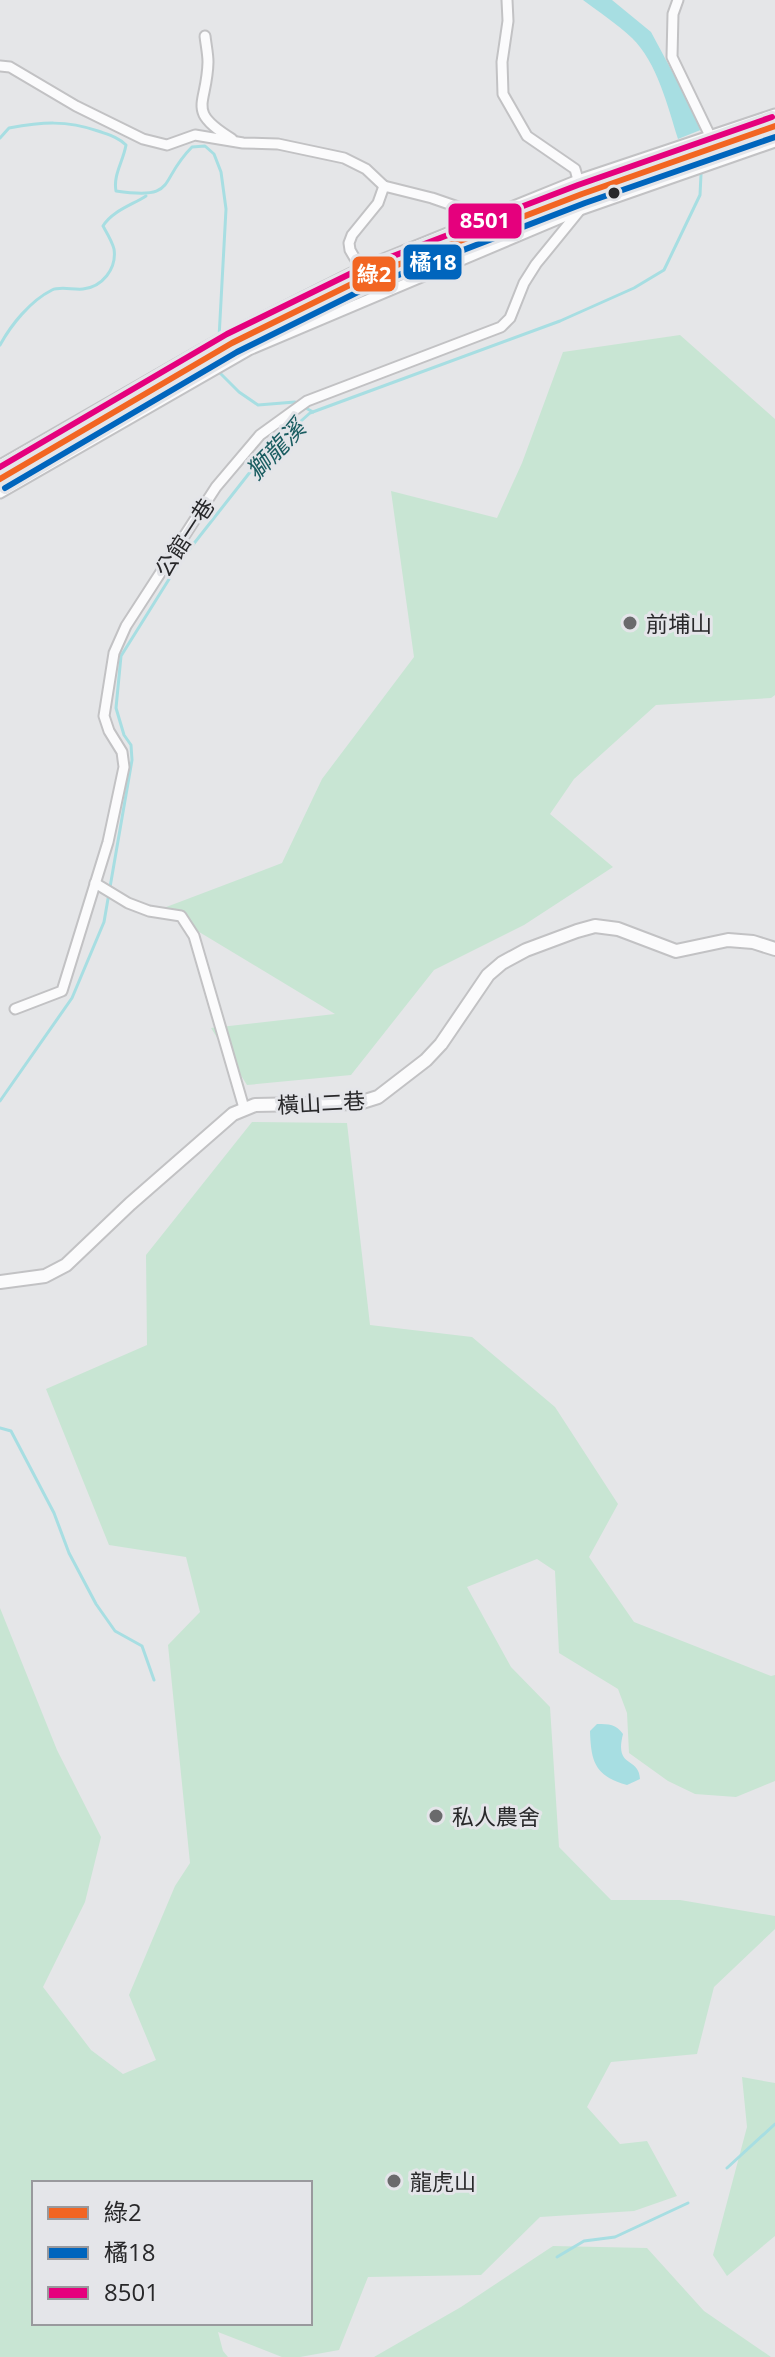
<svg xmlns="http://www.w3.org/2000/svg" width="775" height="2357" font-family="'Open Sans','Noto Sans TC',sans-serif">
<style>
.green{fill:#c8e5d3;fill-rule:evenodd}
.water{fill:#a7dee2}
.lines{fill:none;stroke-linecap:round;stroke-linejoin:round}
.stream{stroke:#a7dee2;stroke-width:3}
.minor-casing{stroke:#c2c2c4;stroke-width:13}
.tertiary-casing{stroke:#c2c2c4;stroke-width:16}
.minor{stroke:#fbfbfc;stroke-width:9}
.tertiary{stroke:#fbfbfc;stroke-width:12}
.bus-1-casing{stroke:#e4e5e9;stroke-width:12}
.bus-2-casing{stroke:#e4e5e9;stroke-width:12}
.bus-3-casing{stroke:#e4e5e9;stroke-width:12}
.bus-1{stroke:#f26522;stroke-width:6}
.bus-2{stroke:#0065bd;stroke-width:6}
.bus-3{stroke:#e5007d;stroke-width:6}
.bus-dot{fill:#28282a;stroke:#e4e5e9;stroke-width:3}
.poi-dot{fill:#6a6a6c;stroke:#e4e5e9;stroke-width:3}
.labels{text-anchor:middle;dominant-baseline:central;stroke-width:6;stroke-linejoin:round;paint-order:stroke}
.street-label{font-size:22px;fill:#28282a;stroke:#e4e5e9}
.poi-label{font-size:22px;fill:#28282a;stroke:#e4e5e9;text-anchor:start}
.water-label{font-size:24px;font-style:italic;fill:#195c60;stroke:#e4e5e9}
.line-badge{stroke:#e4e5e9;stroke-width:3}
.badge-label{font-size:22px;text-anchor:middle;font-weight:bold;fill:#fff}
</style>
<rect width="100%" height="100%" fill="#e5e6e8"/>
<g class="green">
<polygon points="680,335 775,419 775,695 771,698 656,705 574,779 550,814 613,867 524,925 434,970 351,1075 247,1085 211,1028 335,1014 161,909 282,863 322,779 414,657 391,491 497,518 522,463 563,352"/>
<path d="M252,1122l95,1 23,202 102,12 83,70 63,97 -29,53 45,65 137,54 4,-1v106l-39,16 -41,-3 -27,-13 -39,-28 -2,-40 -9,-24 -59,-36 -4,-82 -18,-12 -70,28 44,80 39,40 9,140 52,53h69l95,16v13l-61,58 -17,67 -86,8 -24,45 33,37 27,-3 30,55 -43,15 -94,6 -59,58 -113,2 -29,73 -39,7h-18l-64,-25 5,19 5,6h-228v-749l57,142 44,87 -16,65 -42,85 48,63 32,24 33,-14 -27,-65 46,-109 15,-23 -22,-218 32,-33 -14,-55 -77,-12 -63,-156 101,-44 -1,-90zM34,2183h276v140h-276z"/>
<polygon points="742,2077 775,2083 775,2236 727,2276 713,2255 747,2127"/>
<polygon points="553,2246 647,2248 704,2311 771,2357 374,2357 461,2307"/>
</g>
<g class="water">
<path d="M583,0h29l39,32 52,97 -25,10c-10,-32 -21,-77 -46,-101 -15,-14 -33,-26 -49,-38z"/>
<path d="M597,1724c12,0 19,0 26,10 -9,35 16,22 17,45l-13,6c-32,-9 -36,-23 -37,-54z"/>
</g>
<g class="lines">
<g class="stream">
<path d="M0,138l9,-10c33,-6 57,-8 89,3 11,4 20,6 28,14 -3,17 -13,30 -10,46 63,9 41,-9 76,-44l13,-1 9,8 7,18 5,37 -7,129"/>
<path d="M0,345c11,-20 30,-44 52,-55 8,-4 21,0 31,-1 19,-2 34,-20 31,-40 -2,-8 -7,-16 -11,-23 9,-15 29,-21 43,-30"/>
<polyline points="219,353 220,373 239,392 258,405 295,402 313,412"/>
<polyline points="0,1101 72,998 104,922 132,760 131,745 124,735 116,708 121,656 181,560 265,453 310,413 560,321 634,288 664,270 700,195 702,154"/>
<polyline points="0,1428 11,1431 54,1513 69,1553 96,1604 115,1631 142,1646 154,1680"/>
<polyline points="727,2168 775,2124"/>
<polyline points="557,2257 584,2241 615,2237 688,2203"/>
</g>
<defs>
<g id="minor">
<polyline points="678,0 673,14 672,57 713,142"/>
<path d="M205,36c1,9 3,18 3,26 -1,44 -23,48 24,77"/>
<polyline points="0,66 10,67 76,106 143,139 167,145 195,135 243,143 278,144 344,158 366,169 384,186"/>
<polyline points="364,274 350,250 349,243 352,235 378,203 384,186 432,198 504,223"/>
<polyline points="0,465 220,339 361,268 578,180 775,114"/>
<polyline points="0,493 249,350 580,210 775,142"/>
<polyline points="95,883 128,903 149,911 181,916 194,936 244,1108"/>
<polyline points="15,1009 62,991 108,842 124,767 122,752 109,731 104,716 114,653 126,626 216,487 260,435 307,401 501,327 510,318 524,283 536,264 580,210 582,194 575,169 527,136 503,94 502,62 508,21 507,0"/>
</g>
<g id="tertiary">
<polyline points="0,479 232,343 366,277 582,194 775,126"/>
<polyline points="0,1282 45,1276 66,1265 130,1204 233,1114 255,1105 359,1103 378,1097 426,1060 441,1044 488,975 502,963 526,950 577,931 595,926 618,929 676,951 728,940 753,942 775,949"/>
</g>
</defs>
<use href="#minor" class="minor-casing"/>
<use href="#tertiary" class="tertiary-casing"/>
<use href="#minor" class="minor"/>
<use href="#tertiary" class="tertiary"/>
<defs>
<polyline id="bus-1" points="0,479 232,343 366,277 582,194 775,126"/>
<polyline id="bus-2" points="5,488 237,352 370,286 585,203 775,137"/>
<polyline id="bus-3" points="0,467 227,334 362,268 578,185 772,117"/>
</defs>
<use href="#bus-1" class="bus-1-casing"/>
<use href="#bus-2" class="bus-2-casing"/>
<use href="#bus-3" class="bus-3-casing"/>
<use href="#bus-1" class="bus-1"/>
<use href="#bus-2" class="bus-2"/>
<use href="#bus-3" class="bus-3"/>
</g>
<circle class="bus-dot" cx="614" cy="193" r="7"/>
<g class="poi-dot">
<circle cx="630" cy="623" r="8"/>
<circle cx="436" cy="1816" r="8"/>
<circle cx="394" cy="2181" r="8"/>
</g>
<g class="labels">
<g class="street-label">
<text transform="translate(184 537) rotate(-57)">公館一巷</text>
<text transform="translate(321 1102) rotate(-3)">橫山二巷</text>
</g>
<g class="poi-label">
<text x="646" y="623">前埔山</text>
<text x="452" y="1816">私人農舍</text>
<text x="410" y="2181">龍虎山</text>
</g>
<g class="water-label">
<text transform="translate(275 449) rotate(-46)">獅龍溪</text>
</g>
</g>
<g class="line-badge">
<rect x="447" y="202" width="76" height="38" rx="8" fill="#e5007d"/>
<rect x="402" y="243" width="61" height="38" rx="8" fill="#0065bd"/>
<rect x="351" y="255" width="46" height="38" rx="8" fill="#f26522"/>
</g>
<g class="badge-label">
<text x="485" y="228">8501</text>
<text x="433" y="270">橘18</text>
<text x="374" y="282">綠2</text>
</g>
<rect x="32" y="2181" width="280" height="144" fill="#e4e5e9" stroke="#99999d" stroke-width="2"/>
<rect x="48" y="2207" width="40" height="12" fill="#f26522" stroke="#99999d" stroke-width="2"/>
<text x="104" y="2221" font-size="24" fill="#28282a">綠2</text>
<rect x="48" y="2247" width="40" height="12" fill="#0065bd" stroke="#99999d" stroke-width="2"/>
<text x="104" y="2261" font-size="24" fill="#28282a">橘18</text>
<rect x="48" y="2287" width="40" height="12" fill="#e5007d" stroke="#99999d" stroke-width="2"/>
<text x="104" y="2301" font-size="24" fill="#28282a">8501</text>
</svg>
